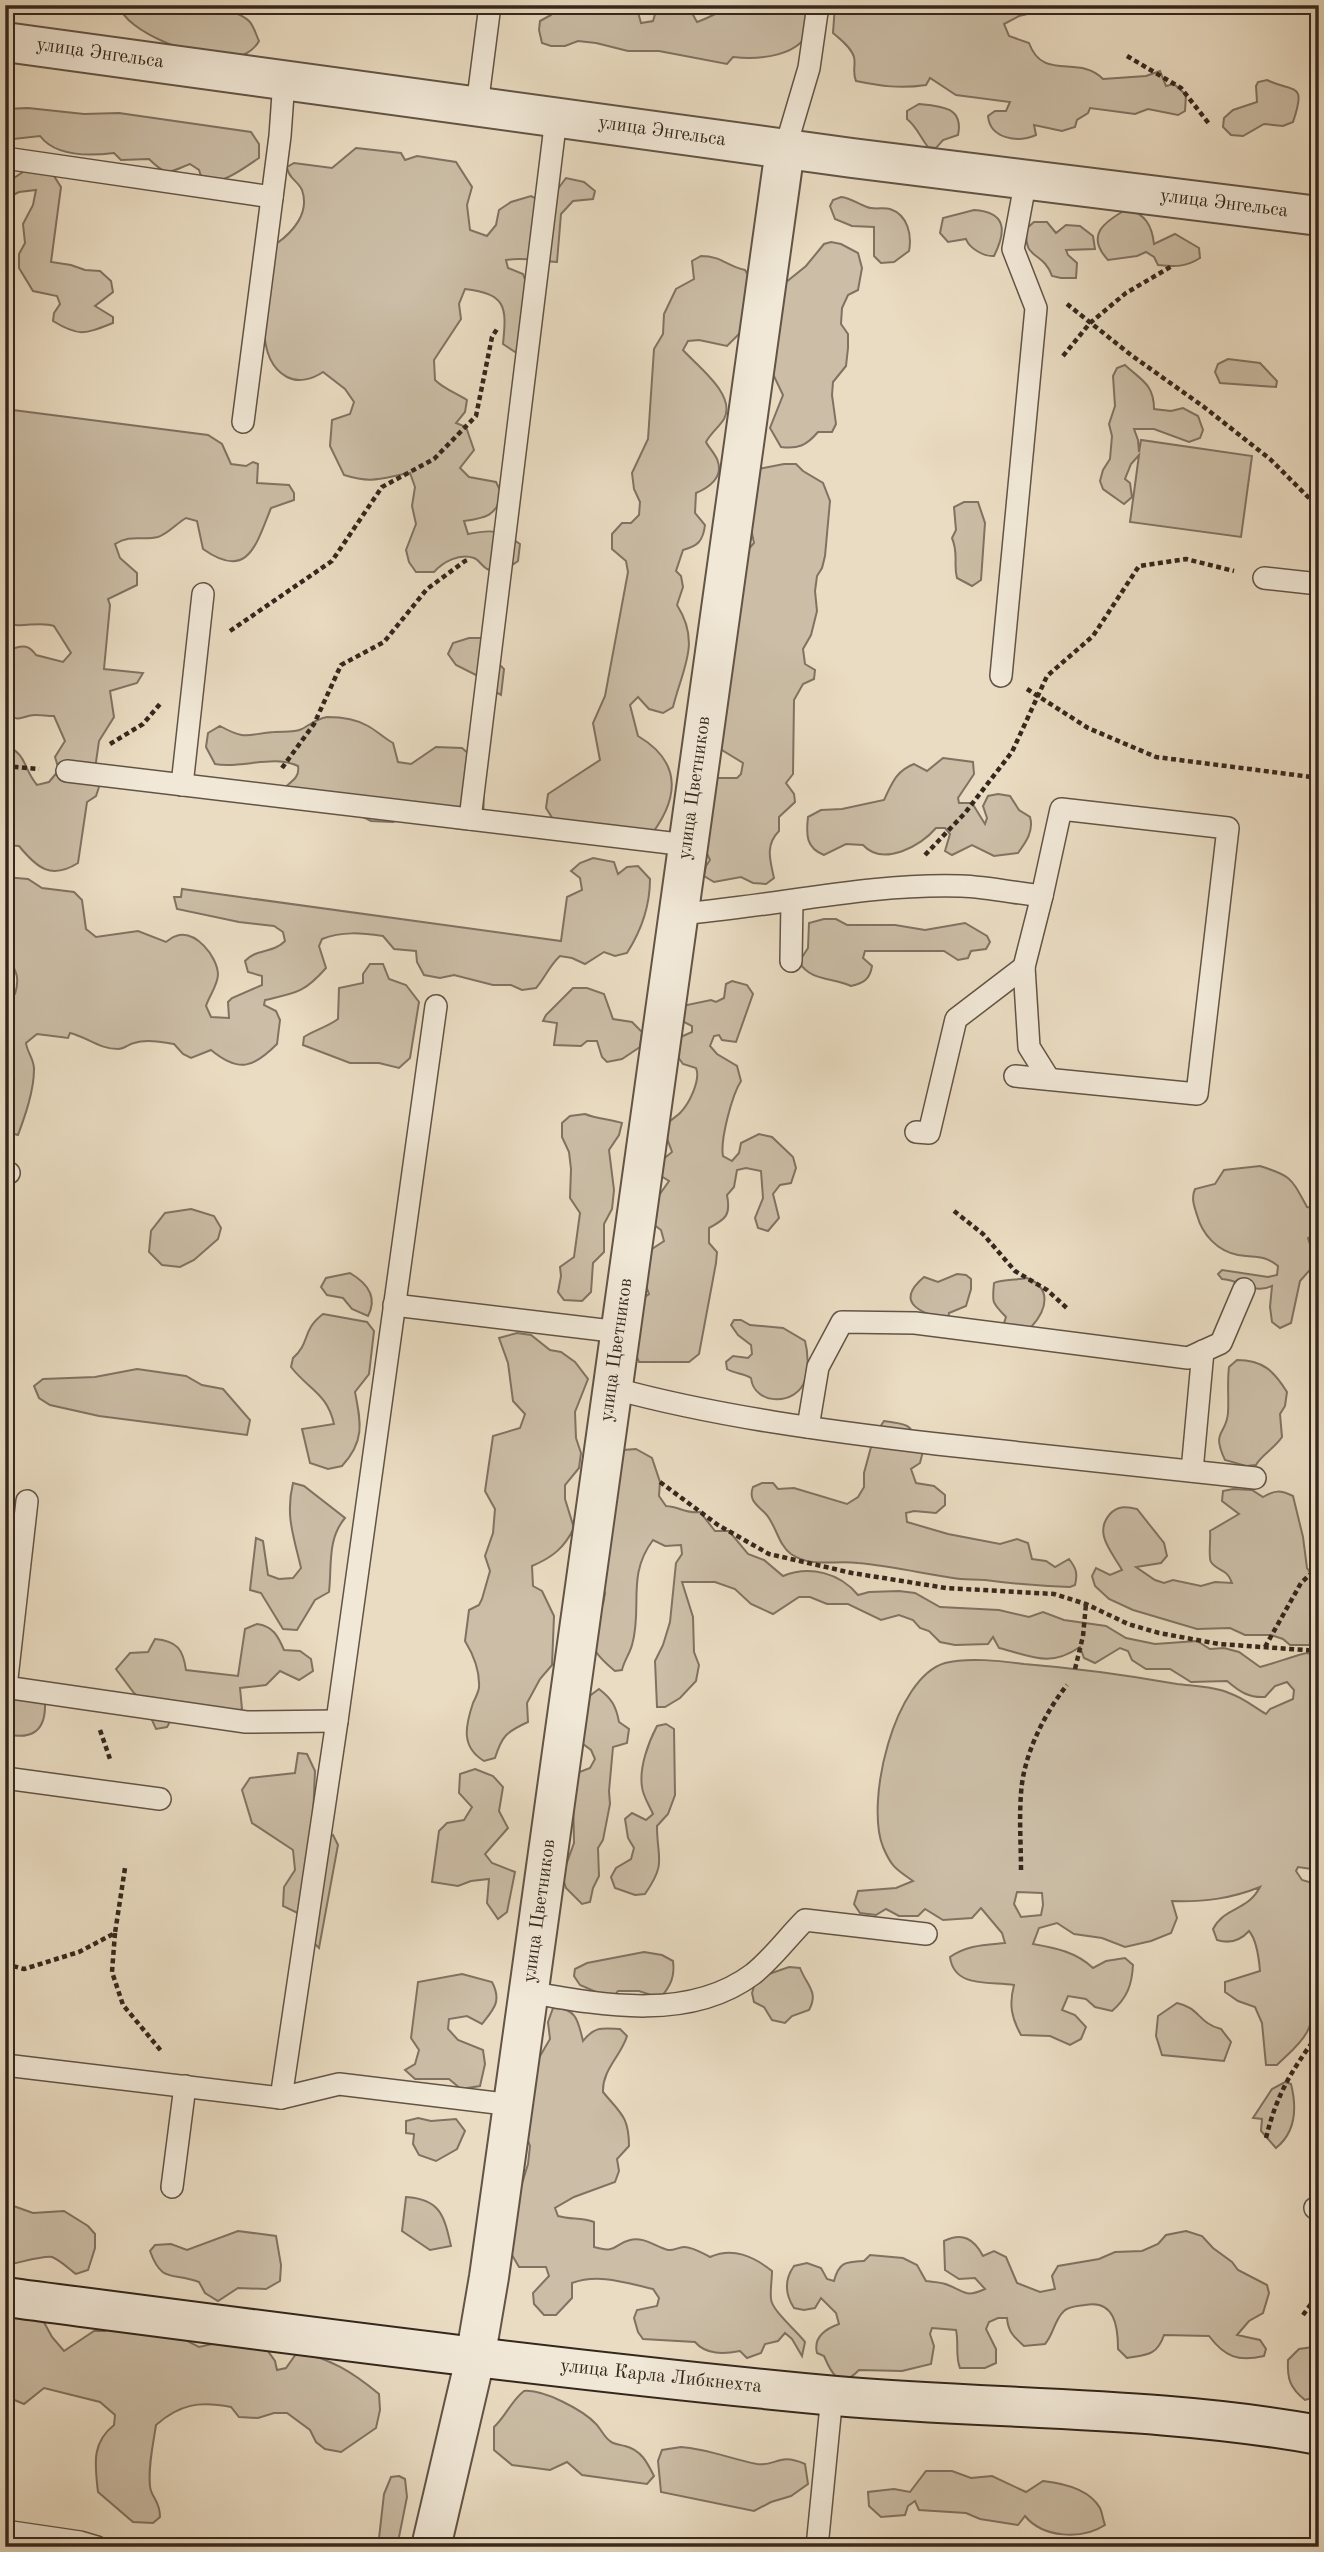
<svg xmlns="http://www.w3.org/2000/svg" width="1324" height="2552" font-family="'Old Standard TT',serif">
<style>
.green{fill:#cbbda6;stroke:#807262;stroke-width:2;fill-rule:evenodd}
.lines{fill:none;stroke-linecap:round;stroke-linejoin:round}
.service-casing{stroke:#625446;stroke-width:24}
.tertiary-casing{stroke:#625446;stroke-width:42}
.secondary-casing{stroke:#34271d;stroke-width:42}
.path{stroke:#34271d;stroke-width:4.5;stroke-dasharray:5 3.5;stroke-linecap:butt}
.service{stroke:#f1e8d7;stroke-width:21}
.tertiary{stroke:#f1e8d7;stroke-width:38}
.secondary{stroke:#f1e8d7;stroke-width:38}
.labels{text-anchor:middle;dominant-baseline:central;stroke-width:7;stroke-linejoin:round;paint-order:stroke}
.street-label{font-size:19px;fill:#34271d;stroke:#f1e8d7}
</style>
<rect width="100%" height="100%" fill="#eadcc2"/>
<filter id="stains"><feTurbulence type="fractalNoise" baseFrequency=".00286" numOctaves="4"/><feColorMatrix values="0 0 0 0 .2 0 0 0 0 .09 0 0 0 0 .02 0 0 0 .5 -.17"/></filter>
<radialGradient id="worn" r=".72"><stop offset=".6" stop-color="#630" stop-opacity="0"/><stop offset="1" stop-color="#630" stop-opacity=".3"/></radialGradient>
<g class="green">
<path d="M119,5c31,0 109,-5 130,16 5,5 7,14 10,20 -5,10 -20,18 -32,18 -25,1 -103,-27 -108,-54z"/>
<path d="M554,5h82l5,18 12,-2 3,-10 9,-5 27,7 5,9c26,-9 31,-22 59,-10l19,-7h32c1,7 4,16 3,22 -8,30 -52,33 -77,30l-6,7 -68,-13h-31l-32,-8 -18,-2 -13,5h-14l-9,-3 -3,-13 1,-9 11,-6z"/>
<path d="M835,5h219l-2,3 -33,8 -15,8 5,12 20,7c14,39 50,11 74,36l43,-3 14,-5 6,15 8,-2 12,11 -1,16 -7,4 -30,-6 -13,5 -45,-6 -2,5 -11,7 -2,7 -13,4 -28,-6 2,10c-18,8 -46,4 -48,-19l7,-5h11l4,-9 -54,-7 -26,-17 -4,7c-26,4 -45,1 -70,-4 -4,-9 0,-16 -2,-24 -3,-10 -14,-18 -21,-24z"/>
<path d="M1267,80c27,13 40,1 26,42l-10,4 -19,-2 -21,12 -12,-1 -8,-8 1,-9 9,-8 24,-8 -1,-16 2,-4z"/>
<path d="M919,104c22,2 45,3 39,31l-15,5 -7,8 -8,-1c-8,-10 -11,-20 -21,-28v-8z"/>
<path d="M28,108l56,6 35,-1 132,19 8,12v14c-18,12 -34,25 -56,25l-4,-13 -9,-6c-21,8 -22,14 -41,-5l-28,1 -7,-7c-24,3 -58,4 -74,-17l-35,4v-31z"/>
<path d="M356,148l45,5 4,7 12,-4 39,6 16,25 -5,18 3,25 17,6 9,-11 3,-15 12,-8 20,-6 8,4 18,-10 9,-12 18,4 11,9 -2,8 -20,2 -12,13 -4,48c-18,-1 -33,-5 -51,-2l2,8 15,6 7,19 -2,54 -13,5 -12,-8c4,-38 3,-50 -38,-55l-6,15 2,15 -27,41 1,20c9,9 21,13 32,20l-2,12 -9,11 10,4 8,23 -14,18 9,9 27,5 6,12c-6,22 -16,24 -38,27l4,13c25,-5 31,-4 52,10l-2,17c-8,6 -20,13 -31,8 -5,-3 -8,-9 -13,-11 -15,-5 -31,4 -40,14h-18l-7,-10 -3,-12 10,-26 -4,-18 3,-19 -5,-14c-29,5 -37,11 -66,2l-14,-29 2,-26 18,-6 4,-12 -9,-13 -22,-17c-10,7 -25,11 -36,5 -40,-21 -17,-99 -11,-133 17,-12 34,-31 26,-54 -4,-9 -14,-12 -15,-23l7,-4 38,5z"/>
<path d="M36,163l16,10 9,14 -10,75 20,3 14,5 15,1 11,10 2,11 -18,14 18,11v6c-28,11 -34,14 -60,-2l1,-8 6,-9 -3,-8 -24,-5 -14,-23v-14l6,-11 -2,-19 10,-19 3,-15 -17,2 -12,6 -2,14v-34h9z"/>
<path d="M841,197c10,1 17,7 26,10 7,3 16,0 23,2 18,6 22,26 19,42l-15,11 -13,1 -7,-7v-29l-22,-1 -17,-7 -5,-13 3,-6z"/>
<path d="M1127,209c18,5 25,16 27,35l21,-10 24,14 1,10c-14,9 -25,9 -42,7l-4,-8 -8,-5 -9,4 -29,4c-23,-25 -4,-38 19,-51z"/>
<path d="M974,210c32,2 33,20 20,46 -10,1 -25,-8 -28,-17l-18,3 -8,-9 3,-15z"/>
<path d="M1034,222h13l9,11 10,-8 14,1 13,10 2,13 -29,1 2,5 9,8 -1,15h-15l-9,-2c-9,-26 -30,-15 -25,-48z"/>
<path d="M831,242l10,2 17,9 4,15 -4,22 -10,5 -6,13 -1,16 7,10v14l-2,18 -13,16 -1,13 4,29 -4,8h-14c-12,14 -20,17 -37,15l-11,-19 13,-33 -11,-23 8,-85 26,-21 18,-22z"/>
<path d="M701,256c21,0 25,10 44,14l6,10 -9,51 -15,15 -28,-6 -11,1 -5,9c14,16 54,45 41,69 -5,8 -13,14 -18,23 3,6 11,14 12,20 5,16 -10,26 -22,31l-1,20 10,12c-2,16 -7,21 -22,25l-7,21 5,5 2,11 -6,18c24,38 6,62 -4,102l-10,6 -14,-4 -11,-12 -8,8 8,31c47,28 40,66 9,104l-94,-21 -7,-11 2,-14 52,-34 -7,-37 12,-27 23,-124 -2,-11 -14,-12v-15l10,-11h9l8,-8 1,-13 -6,-13 -2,-16 16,-34 6,-90 9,-15 1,-20 12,-25 18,-10 -2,-18z"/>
<polygon points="1228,359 1260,363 1277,381 1276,387 1220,383 1215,372 1218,364"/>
<path d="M1125,365c16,15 29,19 29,44l17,2 12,-3 15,8 5,14 -3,8 -11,4 -35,-13h-20l4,11 1,12 2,-12 111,16 -11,81 -111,-15 9,-67 -8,9 -6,15 5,4 2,14 -8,7 -21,-15 -3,-8 3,-11 7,-11 2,-23 -3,-12 6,-18 -2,-30 4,-8z"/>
<path d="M5,409l203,26 14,9 9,20 15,2 7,-4 5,2 -1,19 32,2 5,8v7l-23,8c-15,37 -23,73 -68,41l-6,-28 -11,-3c-9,5 -18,16 -28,19 -16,4 -27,-3 -43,7l5,14 17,15v12l-29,14 2,6 -6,64 39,4 -6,10 -27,8 4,26 -15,24 -3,21 -6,12 9,13 -3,9 -9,6 -9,61c-27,17 -41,5 -59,-17l-14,-1v-101c24,13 17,23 32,41l12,-3 10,-12 -4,-13 10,-16 -11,-25c-6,0 -13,-1 -19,-1 -13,0 -14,9 -29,-2l-1,-63c15,-2 21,-9 31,5l27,7 8,-9 -17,-27c-16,-6 -34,4 -49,-4z"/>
<path d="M784,464h12l7,7 20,12 7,18 -5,55 -3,12 -5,8 -2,15 2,20 -6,24 -8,14 2,15 10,6 -1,9 -11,5 -9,16 -1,74 -7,9 8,11 1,8 -16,15v14c-14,14 -9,29 -5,47l-8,6 -13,-1 -12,-6 -27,5 -10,-6 2,-10 4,-6 -7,-15 6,-62 9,-5h19l4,-4 2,-11 -26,-16 30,-196 7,-8 -3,-14 2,-59z"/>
<path d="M964,502h14l7,21 -4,57 -9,6 -15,-8c-4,-15 2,-23 -5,-40l4,-8 -2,-23z"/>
<polygon points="469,638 481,638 490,655 504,669 501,695 486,687 480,677 456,665 448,654 453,643"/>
<path d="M327,717c13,0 29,2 41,9 9,5 16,12 25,17l5,19 13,2 25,-17 26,1c6,5 13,11 16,17 5,13 9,51 1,62 -23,6 -28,0 -47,-13l-29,4 -10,4 -22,-1 -22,-11 -65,-22c8,-7 16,-11 14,-22 -25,-12 -56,3 -83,-2l-9,-17 2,-14 12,-7c27,15 27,8 54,6 10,-1 19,1 28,-3 9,-5 14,-10 25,-12z"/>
<path d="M943,758l30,4 1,12 -16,24 1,5h13l13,21 2,-6 -4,-12 5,-10 10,-2 12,2 9,14 11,7c4,14 -4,25 -12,36l-24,3 -22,-11 -20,10 -7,-4 5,-17 -5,-6h-9c-15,18 -53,39 -73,17l-17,-1 -22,11c-18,-7 -18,-20 -16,-38l13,-7 21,-1 42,-9c8,-17 12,-29 30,-36l13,7z"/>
<path d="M593,858l21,4 4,12 9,-7 11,-1 12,13c0,26 -9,52 -23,74l-12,3 -11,-4 -19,12 -13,-6 -12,-2c-11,10 -15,22 -24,32l-14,2 -11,-5h-18l-39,-10 -14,3 -16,-3 -7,-13 -1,-11 -22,-2 -11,-13c-21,-3 -41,-5 -61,3l-3,7 7,22c-22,25 -30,25 -61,32l-1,5 12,6 4,9 -3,24c-24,24 -38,29 -66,6l-20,8 -8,-4 -9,-10c-12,-2 -28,-5 -40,-1 -6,1 -9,6 -16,6 -19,0 -31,-12 -48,-16l-2,5 -31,-4 -11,9c1,9 8,16 8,26 0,22 -9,47 -16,66l-11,-3v-38l7,-14 -9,-3v-81l10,-2c8,-26 -8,-28 -10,-51 -1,-22 0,-45 0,-66l23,2 14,9 32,4 8,8 4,29 10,8 42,-6 28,11c3,-2 6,-5 10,-6 19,-7 41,20 42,38 0,11 -9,22 -12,32l5,11 18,1 -1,-16 4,-4 30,-13v-9l-14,-4 -3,-11c10,-12 29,-8 40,-20l-2,-9 -9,-6 -35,-4 -62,-13 -3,-12h7l1,-8 379,52 6,-44 15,-7 -2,-12 -9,-7 9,-8z"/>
<path d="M824,919h12l11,6h48l30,5 40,-7 22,13 3,6 -4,7 -15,2 -3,7 -10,2 -14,-9h-79l-2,7 9,8c-2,13 -8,17 -21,20 -18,-9 -40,-4 -52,-24l9,-14 1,-25z"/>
<path d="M370,964h13l6,15 17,6 13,17 -9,56 -11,10 -20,-5h-29l-47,-18 1,-8c11,-7 23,-10 34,-18l1,-31 24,-5v-9z"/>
<path d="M732,981l15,4 6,9 -17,48 -14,-2 -3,-5 -5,1 -4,10 7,8 20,12 4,15c-9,14 -21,59 -18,75l9,5 7,-8 2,-10 18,-9 13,3 21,20 3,11 -5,15 -11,2 -7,9 6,24 -11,13 -10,-3 -3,-10 8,-20 -2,-27 -15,-3 -9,2 -3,17 -7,8c4,20 -1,24 -18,33v15l8,9 -1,11 -17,91 -10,8h-50l-3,-7 3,-54 10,-7 -7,-19v-15l10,-11 12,-8 -3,-11 -8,-6 2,-23 14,-20 -11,-7 3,-13 11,-9c-2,-7 -7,-15 -6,-22 0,-9 8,-11 14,-17 9,-9 21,-33 16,-45l-13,-4 -8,-11 1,-14 16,-7v-6l-8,-4 -5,-6 3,-10 29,-6 5,2 8,-4 2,-14z"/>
<polygon points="573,988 587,988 604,994 613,1019 632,1022 642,1032 640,1047 622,1059 607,1062 602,1057 597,1041 587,1041 581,1046 554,1045 557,1023 543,1021 546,1015"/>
<path d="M585,1114c12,5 25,5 37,9l-3,12 -10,15 5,40 -2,19 -8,15v28l-11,11 -2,29 -9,9 -18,-1 -6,-8 3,-16 -1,-9 14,-10 6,-44 -10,-15 1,-29 -2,-17 -7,-15v-14l8,-7z"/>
<path d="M1260,1166c32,10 31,12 47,41l12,2v29l-4,-3 -7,3 8,25 -16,18 -9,42 -11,5 -8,-6 -2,-15 2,-21c-18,9 -31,-6 -50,-7l-4,-5 4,-4 46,7 9,-2 1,-9c-15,-12 -22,-8 -40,-11 -21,-4 -36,-21 -41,-40 -3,-9 -6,-17 -2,-26l20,-5 9,-14z"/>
<polygon points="191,1209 214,1216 221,1228 218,1239 194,1260 180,1267 162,1265 149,1252 151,1231 165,1213"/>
<path d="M350,1273c17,10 28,24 18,43l-16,-7 -9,-11 -16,-3 -6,-8 5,-9z"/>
<path d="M957,1274l9,1 5,4v10l-5,17 -17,7 -1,7c-24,-6 -56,-16 -24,-43l14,5z"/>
<path d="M1027,1278c25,10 20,31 5,48l3,5 -32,-5 3,-9c-14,-15 -14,-13 -12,-34 7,-4 24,-3 33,-5z"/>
<path d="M323,1314l44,8 7,9 -5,43 -14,18c6,31 10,49 -13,74l-14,3 -18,-6 -8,-34 32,-5c-7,-31 -25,-34 -43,-57l2,-9c18,-16 8,-27 30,-44z"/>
<path d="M734,1320h7l9,5 33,3 22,13c3,11 4,28 0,39 -8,26 -51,26 -54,-2 -8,-5 -16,-4 -24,-9l-1,-7 7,-6 15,2 4,-4 -1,-9 -13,-10 -7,-10z"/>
<path d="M517,1333l14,2 19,15 11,2 14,10 13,17 -13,33 1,26 5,15 -2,15 -14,17v14l9,29c-10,20 -21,29 -42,38l1,20 9,5 12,25 -2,49 -12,14 -13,24 1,19c-22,10 -26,14 -33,36l-11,3c-23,-14 -19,-34 -11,-58 2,-4 5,-10 6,-15 1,-16 -6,-34 -14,-47l4,-31 10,-5 3,-6 8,-28 -5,-15 8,-23 2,-24 -10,-18 8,-55 27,-8 5,-14 -12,-13 -5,-38 -9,-25z"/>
<path d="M1237,1360c26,0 37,11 50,32l-2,14 -5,8 2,23c-8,12 -21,18 -26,28l-10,1 -21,-6c-14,-30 1,-24 3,-47 1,-15 -1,-30 1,-46z"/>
<polygon points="137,1369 186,1376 202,1385 223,1389 250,1420 247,1435 99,1416 50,1405 39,1398 34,1386 43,1379 95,1377"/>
<path d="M884,1421c32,4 24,5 39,30l-3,12 -9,6 5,14 18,3 11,9v10l-9,8 -22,-2 -8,2 1,9 41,12 52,10 17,-5 11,4 4,16 14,2 9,6 14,-8c7,9 9,14 6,26l-5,2c-29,-1 -56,-3 -85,-7 -11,-1 -22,0 -32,-2 -32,-5 -63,-12 -95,-15 -24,-3 -46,5 -67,-9 -13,-9 -15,-30 -26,-41 -8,-8 -17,-13 -12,-26l9,-4h11l5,6 16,-1 53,16 11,-7 6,-10v-14l10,-37z"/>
<path d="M636,1449l16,9 8,24 -1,14 7,10c14,1 21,8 34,6l15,19h14l19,23 16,6 19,16c27,-11 57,-3 75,19l11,-3 30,-1 16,2 25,14 59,3 30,7 14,-5 21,8 42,6 20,12 29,6 42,-3 13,8 14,-1 15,4 21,15c9,-2 43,-14 47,-14 4,1 9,4 12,5v212l-21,-3 -2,4 6,9 17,5c0,41 5,113 -12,147 -7,13 -20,23 -30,33h-11l-4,-42 -7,-16 -17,-6 -13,-9v-10l35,-11c-1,-12 -4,-32 -11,-40 -9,10 -19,13 -32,9l-4,-11c12,-23 34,-17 47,-42 -30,12 -56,15 -88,14l5,17 -6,15 -20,8 -26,6 -23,-9 -28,-4 -17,-11 -18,5 -6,16c23,4 43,8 60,24l13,-7 19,-3 8,7c-1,20 -6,33 -21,46l-17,-4 -9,-8 -18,-3 -6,14 13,5 11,12 -5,12 -11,6 -20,-9 -29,-1c-10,-18 -12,-31 -7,-50 -22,-4 -60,4 -64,-28 17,-12 34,-12 55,-14l-3,-10 -21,-25 -9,10 -29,2 -18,-11 -7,7h-19l-13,-7 -10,6 -16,-2 -6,-9 4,-13 38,-3 17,-7c-17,-12 -21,-13 -30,-34 -18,-45 11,-169 62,-184 23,-6 56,-2 79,1 51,4 102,11 153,20 16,2 37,2 52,9 13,4 25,14 37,21l4,-5 23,-10 1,-9 -7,-8 -12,4 -10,11c-16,1 -25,-5 -38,-16l-36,1 -21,-13h-24l-14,-9 -4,-9 -8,-3 -25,15 -11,-5 -4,-11c-31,21 -48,9 -81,1l-6,-11 -5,7 -33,1 -15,-3 -11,-11 -9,-3 -7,-8 -14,-5 -18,5 -33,-16h-21l-17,-7h-11l-26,17 -22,-10 -16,-15 -20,-7h-33l11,35 1,35 5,13 -3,16 -16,17 -15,9h-8l-2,-46 8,-16 7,-23 6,-59 6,-9 -1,-9 -16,1 -12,-6c-27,36 -10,67 -21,105 -2,8 -8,16 -10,25l-7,1c-28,-23 -25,-28 -25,-63l13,-4 2,-11 -5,-16 23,-127zM1017,1892l25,1 1,12 -2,10 -20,2 -7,-13z"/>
<path d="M293,1483l11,3 41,32c-18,21 -13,48 -16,74l-14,8 -18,30 -14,-1 -22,-36 -11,-3 6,-52 7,3 5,34 11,4 14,-1 8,-10c-7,-31 -16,-52 -8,-85z"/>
<path d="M1233,1489l19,1 11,7c12,-7 17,-7 30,-1l10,41 4,31 12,16v61h-29l-7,-6 -12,-4h-26l-15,-7 -33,1 -64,-19 -24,-11 -14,-13 -3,-10 4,-8 14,7 12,-5c-10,-18 -29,-37 -12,-56 8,-9 16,-7 27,-5l27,34 3,13 -6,7 -25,4 19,13 9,3 9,-3 28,6 14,-4 17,1c-5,-15 -14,-11 -21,-21 -3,-5 0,-23 -1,-31l29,-17 -17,-13 1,-10z"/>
<path d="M257,1624c16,2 21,12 27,26l16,1 11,8 2,12 -14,9 -19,-9 -14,14 -26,3 2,21 -9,4 -61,5 -5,9 -11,2 -12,-27 -10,-9 -18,-24 14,-16 18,-1 7,-13c22,2 28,10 31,31l52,6 7,-47z"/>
<path d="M5,1687l40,16c1,29 -14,37 -40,31z"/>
<path d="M599,1689c13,10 17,17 20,33l10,7 -2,14 -14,4 -4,44 1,13 -7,36 -5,8 1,28 -6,12 -3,14 -8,2 -16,-16 -4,-12 12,-33 -1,-52 4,-18 13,-5 5,-9 -4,-9 -12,-9 5,-41z"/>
<path d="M666,1724l8,5 1,66 -7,19 -11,12c0,34 10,36 -12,68l-10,1 -20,-7 -4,-11 5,-9 15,-9 3,-11 -6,-10 -3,-19 7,-6 14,7 7,-6c-4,-9 -10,-18 -11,-27 -3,-19 6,-44 15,-61z"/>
<polygon points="298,1753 307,1754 315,1771 313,1818 320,1840 333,1835 338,1845 319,1948 309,1938 308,1918 283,1906 284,1887 295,1870 293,1850 252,1823 242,1790 250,1778 295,1773"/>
<polygon points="475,1769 493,1776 503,1787 499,1811 508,1828 485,1854 492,1863 515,1872 507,1912 498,1919 487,1903 489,1879 471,1881 458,1886 432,1882 439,1831 447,1823 464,1820 472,1807 459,1793 460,1774"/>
<path d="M644,1952l18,3 11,6c2,15 -2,25 -13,37l-21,-7h-21l-6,8 -32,-14 -6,-9 1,-7 12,-6z"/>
<path d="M789,1967l11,1c7,18 19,24 9,42l-17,6 -7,7 -13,-3 -8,-13 -10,-5 -2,-9 3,-10 14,-9z"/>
<path d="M462,1974l30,8c10,19 2,27 -10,42l-15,-8 -18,3 -1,10 10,11 25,10 2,14 -5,22 -19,3 -12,-10h-34l-10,-9 10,-6 4,-14 -8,-12 7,-56z"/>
<path d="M1177,2003c23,5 21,20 44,26l10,13 -7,19 -62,-6 -6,-19 2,-20z"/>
<path d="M553,2008c24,0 25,13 30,33 12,-15 19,-13 37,-12l7,7c-6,20 -25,34 -24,56 17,21 26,24 26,54l-12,13 2,12 -4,11 -41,15 -19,11 3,8c13,4 23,1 36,6v25c24,7 19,-3 36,-7 13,-4 26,7 38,10 6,1 10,-3 16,-3 9,0 18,6 26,10 23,-10 43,-1 62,14 0,9 -2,19 -1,28 1,12 26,32 34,43l-3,14 -10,-17 -7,-6 -7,8 -13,3 -4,9 -14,5 -7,-7c-16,3 -34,4 -45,-9l-52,-3 -5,-7 -4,-14 3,-8 20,-4 2,-8 -6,-9c-27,-6 -54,-16 -81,-6v15l-16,17h-12l-10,-11 -1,-11 16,-17 -3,-9h-27l-7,-12 -5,-23 21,-68 2,-18 -6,-15 3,-53 23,-39 -2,-17z"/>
<path d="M1285,2082l6,2c6,24 5,48 -15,64l-15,-17 1,-12 -9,-1 19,-29z"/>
<polygon points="418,2118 431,2121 456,2119 465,2131 457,2149 436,2161 419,2155 413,2144 414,2134 406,2133 406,2121"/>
<path d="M406,2197c34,2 38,18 45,49l-21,4 -28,-19z"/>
<path d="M5,2203l28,10 31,-2 24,15 7,8v14l-7,22 -12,4c-7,-5 -16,-14 -24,-17 -9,-2 -36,7 -47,8z"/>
<path d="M238,2231l38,5 5,29 -1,16 -14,8 -28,-1 -20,13 -13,-8 -6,-11c-27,-10 -37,2 -49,-31l5,-6 16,-1 16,6z"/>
<path d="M1186,2231l16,5 11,12 19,14 6,8 29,15 2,8 -6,20 -14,8 -12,14 23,5 6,9 -2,7c-26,6 -39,1 -55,-20l-45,-1c-7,21 -18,20 -37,23l-9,-9c0,-22 -3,-50 -33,-44 -7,1 -16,1 -21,6 -10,9 -10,23 -19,33l-21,2c-10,-9 -16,-14 -17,-28h-9l-9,4 -3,7 10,20v14l-11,5h-25c-5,-12 -1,-25 -4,-38l-24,-2 -2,6 4,12 -3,18 -29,7 -43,-1c-19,20 -27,5 -35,-14l-7,-3c-4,-16 8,-24 22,-29l-3,-11 -15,-15 -6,10 -11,2 -10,-2c-9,-14 -10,-28 0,-42l13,-3 14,5 6,11 7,2c5,-19 11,-19 30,-20l6,-6 33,3 14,7 9,16c7,1 16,1 22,4 18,7 17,13 37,4l-10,-11 -16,1 -14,-9 -1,-29c19,-9 30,-2 39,15l11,-5 12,6 11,26 23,9 15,-3 -3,-13 6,-10 41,-7 16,-7 27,-1 16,-7 8,-9z"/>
<path d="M5,2304l34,9 13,24 12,14 30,-20h11l25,-8 48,9 11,10 10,5 22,-5 44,5 10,14 2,9 9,-2 10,-14c31,1 59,20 83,40l1,16 -4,18 -35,24 -16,-3 -9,-7 -6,-12 -23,-17h-13l-16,5 -19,-1 -8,-10c-32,-6 -51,-3 -75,18 -3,20 -8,41 -6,61 1,12 10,14 10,31l-7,6 -20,-1 -35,-30c-3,-27 -7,-49 16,-67l1,-10 -15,-13 -56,-14 -20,16 -19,-8z"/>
<path d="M1313,2347l6,1v48l-14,4c-15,-12 -18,-21 -17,-40l11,-11z"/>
<path d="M524,2391c19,-2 59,19 72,33 5,5 8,13 14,17 3,3 10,4 15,5 16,4 22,16 29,30l-7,8 -65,-9 -15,-13 -17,8 -38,-5 -18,-15v-23c12,-11 17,-26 30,-36z"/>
<path d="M681,2447c27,2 50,12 76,17 19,3 21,-12 48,0l3,20 -17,12 -20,6 -17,9 -93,-19 -3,-31 4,-11z"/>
<path d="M926,2471h26l19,7 21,-2 34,16 17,-11c19,2 46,8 57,27 2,4 3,12 5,17 -23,15 -62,13 -80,-9l-7,9 -38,-6 -14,-6 -47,-3 -4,-9 -7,5 -3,9 -24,2 -12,-11 -1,-14 26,-3 16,3z"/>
<polygon points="399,2476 405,2479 407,2497 398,2542 395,2547 378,2547 384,2494 391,2477"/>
</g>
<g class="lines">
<defs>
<g id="service">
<polyline points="477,106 490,5"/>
<polyline points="785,149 809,68 818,5"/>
<polyline points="5,158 272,197"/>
<polyline points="243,422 280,136 284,80"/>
<polyline points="1264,578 1319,584"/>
<polyline points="1001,676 1036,308 1013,249 1026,179"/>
<polyline points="67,771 687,845"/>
<polyline points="182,785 203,594"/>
<polyline points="470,819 556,118"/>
<path d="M677,914c95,-7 189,-31 284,-28 27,1 54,7 81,10l19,-87 167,19 -31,266 -182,-18"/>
<polyline points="791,961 792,901"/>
<polyline points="1024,967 1029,1047 1049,1079"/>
<polyline points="916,1132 929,1133 956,1019 1024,967 1042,896"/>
<polyline points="5,1172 9,1173"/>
<polyline points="394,1305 620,1332"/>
<path d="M612,1388c106,29 216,43 325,56 106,12 212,23 318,34"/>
<polyline points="808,1427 818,1367 842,1322 915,1323 1188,1358 1221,1343 1244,1289"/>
<polyline points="1192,1471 1203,1351"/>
<polyline points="5,1687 246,1722 337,1721"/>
<polyline points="6,1687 27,1501"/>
<polyline points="5,1778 160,1799"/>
<path d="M528,1992c73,13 161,30 225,-18 19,-15 35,-37 52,-54l121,14"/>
<polyline points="5,2065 281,2098 339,2084 513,2105"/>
<polyline points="281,2098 337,1721 436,1006"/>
<polyline points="172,2187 185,2086"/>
<polyline points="1315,2208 1319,2209"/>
<polyline points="5,2531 80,2542 97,2547"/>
<polyline points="817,2547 832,2395"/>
</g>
<g id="tertiary">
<polyline points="5,42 852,158 1319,216"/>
<polyline points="431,2547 475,2359 489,2277 785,149"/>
</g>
<path id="secondary" d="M5,2297c277,36 553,73 831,99 161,14 323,10 483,39"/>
</defs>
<use href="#service" class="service-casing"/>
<use href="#tertiary" class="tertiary-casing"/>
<use href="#secondary" class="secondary-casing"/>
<g class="path">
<polyline points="1127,56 1181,88 1210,125"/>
<polyline points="1067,304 1131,355 1204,407 1270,459 1319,508"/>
<polyline points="1063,356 1090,323 1126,293 1172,266"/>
<polyline points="230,631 332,561 382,487 434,459 476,416 492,337 497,329"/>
<polyline points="1027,689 1088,728 1156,757 1319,778"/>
<polyline points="110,744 143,724 160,704"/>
<polyline points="5,766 39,769"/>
<polyline points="282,768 314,724 341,665 384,642 427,589 465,561 470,559"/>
<polyline points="925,855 965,813 1012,752 1047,676 1093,636 1139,566 1186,559 1234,571"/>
<polyline points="954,1211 983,1234 1015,1271 1047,1290 1069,1310"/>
<polyline points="660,1482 718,1525 769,1554 852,1573 946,1588 1054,1594 1086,1604 1128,1624 1159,1633 1219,1644 1319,1651"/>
<polyline points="1265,1647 1301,1583 1319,1566"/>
<polyline points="1075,1669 1083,1636 1086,1604"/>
<polyline points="100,1730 111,1762"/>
<path d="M1021,1870c0,-25 -2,-51 0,-76 2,-38 23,-80 46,-109"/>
<polyline points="115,1933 112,1972 123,2005 162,2052"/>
<polyline points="5,1964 24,1969 79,1952 115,1933 125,1868"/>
<path d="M1266,2138c11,-45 26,-68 53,-105"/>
<polyline points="1303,2315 1319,2293"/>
</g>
<use href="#service" class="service"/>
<use href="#tertiary" class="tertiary"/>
<use href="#secondary" class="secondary"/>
</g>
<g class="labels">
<g class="street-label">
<text transform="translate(100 54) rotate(8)">улица Энгельса</text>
<text transform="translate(662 132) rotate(8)">улица Энгельса</text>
<text transform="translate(1224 204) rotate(7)">улица Энгельса</text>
<text transform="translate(695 788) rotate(-82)">улица Цветников</text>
<text transform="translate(617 1350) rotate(-82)">улица Цветников</text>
<text transform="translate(540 1911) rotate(-82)">улица Цветников</text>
<text transform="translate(661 2377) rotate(6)">улица Карла Либкнехта</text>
</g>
</g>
<rect width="1324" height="2552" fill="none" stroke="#eadcc2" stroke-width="28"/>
<rect x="7" y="7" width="1310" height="2538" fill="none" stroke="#34271d" stroke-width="3.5"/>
<rect x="14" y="14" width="1296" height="2524" fill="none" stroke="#34271d" stroke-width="2"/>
<rect width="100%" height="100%" filter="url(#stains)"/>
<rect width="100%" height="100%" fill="url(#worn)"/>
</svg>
